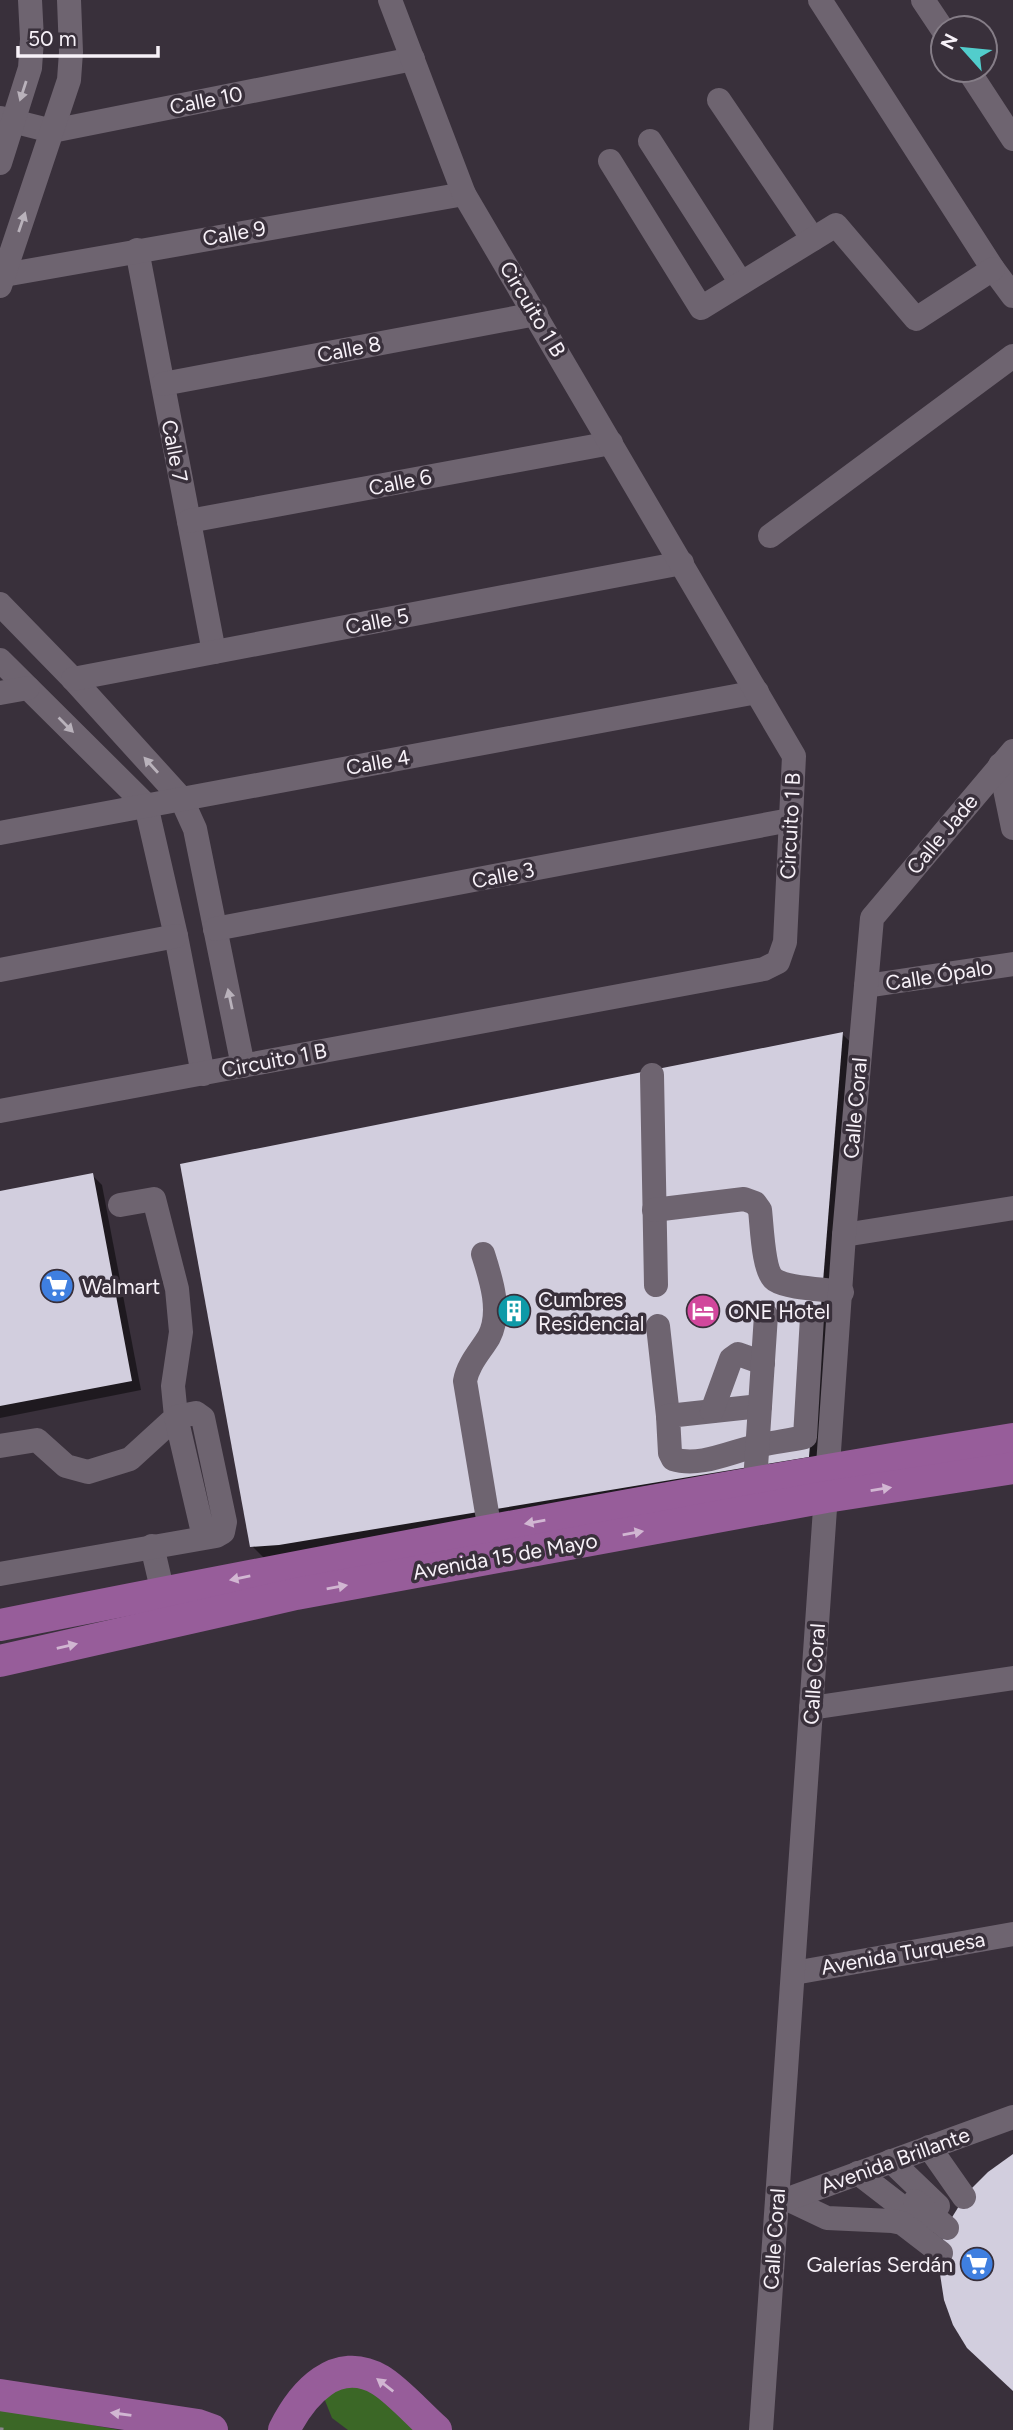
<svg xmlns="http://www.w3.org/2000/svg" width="1013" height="2430" font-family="Figtree,sans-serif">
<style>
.green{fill:#3b6726}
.shadow{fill:#0007}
.building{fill:#d2cede}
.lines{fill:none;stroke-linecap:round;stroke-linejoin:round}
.path{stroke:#8d868f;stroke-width:3.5;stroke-dasharray:3.5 5;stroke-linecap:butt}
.minor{stroke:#6e6470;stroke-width:24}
.major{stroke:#975d9a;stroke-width:32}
.oneway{fill:#b9b2bb}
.oneway2{fill:#d1b6d2}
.labels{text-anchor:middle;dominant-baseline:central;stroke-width:7;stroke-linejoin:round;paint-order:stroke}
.street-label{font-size:21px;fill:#f7f1f8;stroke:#39303b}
.poi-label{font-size:21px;fill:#f7f1f8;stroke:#39303b;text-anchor:start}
</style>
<rect width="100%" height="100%" fill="#39303b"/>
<g class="green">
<polygon points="353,2374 437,2430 348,2430 332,2418 324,2398"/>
<polygon points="0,2408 119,2430 0,2430"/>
</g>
<g class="shadow">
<polygon points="842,1034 862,1053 828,1477 272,1566 252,1546"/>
<polygon points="92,1175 102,1185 141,1390 0,1418 0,1193"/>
</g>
<g class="building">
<polygon points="843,1032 809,1457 279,1545 250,1547 180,1164"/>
<polygon points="93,1173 132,1381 0,1406 0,1191"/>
<polygon points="1013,2154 1013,2391 967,2348 953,2325 944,2300 940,2274 943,2239 951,2219 967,2193 988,2172"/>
</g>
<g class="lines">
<polyline class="path" points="0,2429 8,2430"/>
<g class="minor">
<polyline points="820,0 993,269 1013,296"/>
<polyline points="923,0 943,30"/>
<polyline points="968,70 1013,139"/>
<polyline points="719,100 813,239"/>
<polyline points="0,118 52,131 413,59"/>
<polyline points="650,141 741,283"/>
<polyline points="610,161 701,308 836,225 916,319 993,269"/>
<polyline points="0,163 30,68 32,39 30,0"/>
<polyline points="137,250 214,652"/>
<polyline points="4,275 464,194"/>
<polyline points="0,286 69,80 71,52 69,0"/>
<polyline points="163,384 536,314"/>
<polyline points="189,521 611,443"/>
<polyline points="770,536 1013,356"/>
<polyline points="0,604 73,679 181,798 195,829 243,1066"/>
<polyline points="0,660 146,805 176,936 203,1074"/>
<polyline points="73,679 682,563"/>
<polyline points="0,693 28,688"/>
<polyline points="1000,765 1013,828"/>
<polyline points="0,833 757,692"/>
<polyline points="215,929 790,820"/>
<polyline points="0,970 176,936"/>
<polyline points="866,986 1013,964"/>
<polyline points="652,1075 656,1285"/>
<polyline points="0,1111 764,969 778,962 785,942 794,756 464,194 390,0"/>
<path d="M654,1210l90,-11 11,4 5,7c2,16 3,62 15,70 14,9 51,9 67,12"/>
<polyline points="844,1235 1013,1208"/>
<path d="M483,1254c8,25 19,58 6,83 -9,15 -21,27 -24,44l25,150"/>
<polyline points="658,1326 668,1416"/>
<path d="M760,1406l-92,10 2,37 3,6c28,9 61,-9 88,-14 15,-3 30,-5 44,-8l7,-120"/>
<polyline points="712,1411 731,1359 738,1354 763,1363"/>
<polyline points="0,1446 37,1440 66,1466 88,1472 130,1459 176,1417 173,1386 181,1332 177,1289 154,1199 120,1205"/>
<polyline points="755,1482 766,1315"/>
<polyline points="152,1546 163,1593"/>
<polyline points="0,1574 216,1536 223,1532 225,1522 203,1418 196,1413 176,1417 204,1537"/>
<polyline points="811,1708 1013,1678"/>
<polyline points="794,1973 1013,1934"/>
<polyline points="929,2147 964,2197"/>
<polyline points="891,2161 938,2206"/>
<polyline points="858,2173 924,2224"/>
<polyline points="787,2199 827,2218 892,2221 902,2223 941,2253"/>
<polyline points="915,2201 947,2228"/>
<polyline points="777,2203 1013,2117"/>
<polyline points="761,2430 844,1235 872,918 1013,751"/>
</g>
<g class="major">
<path d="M0,1625c337,-67 674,-131 1013,-186"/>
<polyline points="0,1661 296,1594 826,1497 1013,1468"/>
<polyline points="0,2395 198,2425 212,2430"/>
<path d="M284,2430c18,-36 52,-76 96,-50 17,10 40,36 56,50"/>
</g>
</g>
<defs><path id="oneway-solid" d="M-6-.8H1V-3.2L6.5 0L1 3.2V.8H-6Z" transform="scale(1.75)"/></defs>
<g class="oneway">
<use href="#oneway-solid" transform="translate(23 91) rotate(108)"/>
<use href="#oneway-solid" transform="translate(22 222) rotate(-71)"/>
<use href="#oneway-solid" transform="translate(66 725) rotate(45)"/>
<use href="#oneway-solid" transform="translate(151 765) rotate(-132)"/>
<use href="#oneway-solid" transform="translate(230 999) rotate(-102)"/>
</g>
<g class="oneway2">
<use href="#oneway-solid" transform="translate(881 1489) rotate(-9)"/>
<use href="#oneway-solid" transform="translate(535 1522) rotate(170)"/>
<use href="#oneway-solid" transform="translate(633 1533) rotate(-10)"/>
<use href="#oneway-solid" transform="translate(240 1578) rotate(169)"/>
<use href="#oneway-solid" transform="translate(337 1587) rotate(-10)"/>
<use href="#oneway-solid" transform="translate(67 1646) rotate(-13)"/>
<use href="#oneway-solid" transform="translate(385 2385) rotate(-142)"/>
<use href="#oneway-solid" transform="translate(121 2414) rotate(-172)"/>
</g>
<defs>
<symbol id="supermarket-disc" viewBox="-11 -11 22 22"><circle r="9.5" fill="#3f7fe0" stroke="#39303b"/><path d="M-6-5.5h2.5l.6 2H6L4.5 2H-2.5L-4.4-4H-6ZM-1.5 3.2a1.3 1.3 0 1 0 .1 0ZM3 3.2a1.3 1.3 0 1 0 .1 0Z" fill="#fff"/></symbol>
<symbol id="building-disc" viewBox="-11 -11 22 22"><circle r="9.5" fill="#0f9aa8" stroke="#39303b"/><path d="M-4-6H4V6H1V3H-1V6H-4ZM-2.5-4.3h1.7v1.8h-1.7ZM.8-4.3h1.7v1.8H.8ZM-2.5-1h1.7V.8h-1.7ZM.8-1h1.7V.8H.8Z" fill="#fff"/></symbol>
<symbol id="hotel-disc" viewBox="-11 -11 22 22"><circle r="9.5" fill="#d1479c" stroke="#39303b"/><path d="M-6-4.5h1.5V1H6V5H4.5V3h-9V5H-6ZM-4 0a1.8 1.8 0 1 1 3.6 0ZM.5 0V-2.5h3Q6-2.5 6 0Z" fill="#fff"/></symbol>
</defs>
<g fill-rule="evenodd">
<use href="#supermarket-disc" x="38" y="1267" width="38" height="38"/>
<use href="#building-disc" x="495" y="1292" width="38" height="38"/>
<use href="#hotel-disc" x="684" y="1292" width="38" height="38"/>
<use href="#supermarket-disc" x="958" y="2245" width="38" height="38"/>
</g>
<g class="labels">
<g class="street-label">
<text transform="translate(206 100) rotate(-11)">Calle 10</text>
<text transform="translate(234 233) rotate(-10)">Calle 9</text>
<text transform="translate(533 309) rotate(59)">Circuito 1 B</text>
<text transform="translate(349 349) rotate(-11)">Calle 8</text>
<text transform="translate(175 451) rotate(79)">Calle 7</text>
<text transform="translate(400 482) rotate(-11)">Calle 6</text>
<text transform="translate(377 621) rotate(-11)">Calle 5</text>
<text transform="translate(378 762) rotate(-10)">Calle 4</text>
<text transform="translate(790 826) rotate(-87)">Circuito 1 B</text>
<text transform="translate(942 834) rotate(-50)">Calle Jade</text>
<text transform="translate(503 875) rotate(-11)">Calle 3</text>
<text transform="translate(939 975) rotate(-9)">Calle Ópalo</text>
<text transform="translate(274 1060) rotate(-11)">Circuito 1 B</text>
<text transform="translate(855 1108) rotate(-85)">Calle Coral</text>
<text transform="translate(505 1556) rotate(-10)">Avenida 15 de Mayo</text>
<text transform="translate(814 1674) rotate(-86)">Calle Coral</text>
<text transform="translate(903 1953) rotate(-10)">Avenida Turquesa</text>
<text transform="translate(895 2160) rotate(-20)">Avenida Brillante</text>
<text transform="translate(774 2239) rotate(-86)">Calle Coral</text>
</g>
<g class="poi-label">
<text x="82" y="1286">Walmart</text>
<text x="538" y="1299">Cumbres<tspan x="538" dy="24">Residencial</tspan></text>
<text x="728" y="1311">ONE Hotel</text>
<text x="953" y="2264" text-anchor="end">Galerías Serdán</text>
</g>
</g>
<g transform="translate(964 49) rotate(297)"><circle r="33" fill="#39303b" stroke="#857d87" stroke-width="2"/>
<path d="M0-5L12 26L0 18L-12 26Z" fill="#52cdcc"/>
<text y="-10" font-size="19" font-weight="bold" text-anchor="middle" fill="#f7f1f8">N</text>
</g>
<path d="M18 46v10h140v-10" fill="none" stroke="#f7f1f8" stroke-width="3.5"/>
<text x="28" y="46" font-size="21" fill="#f7f1f8" stroke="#39303b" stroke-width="5" paint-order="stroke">50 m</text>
</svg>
